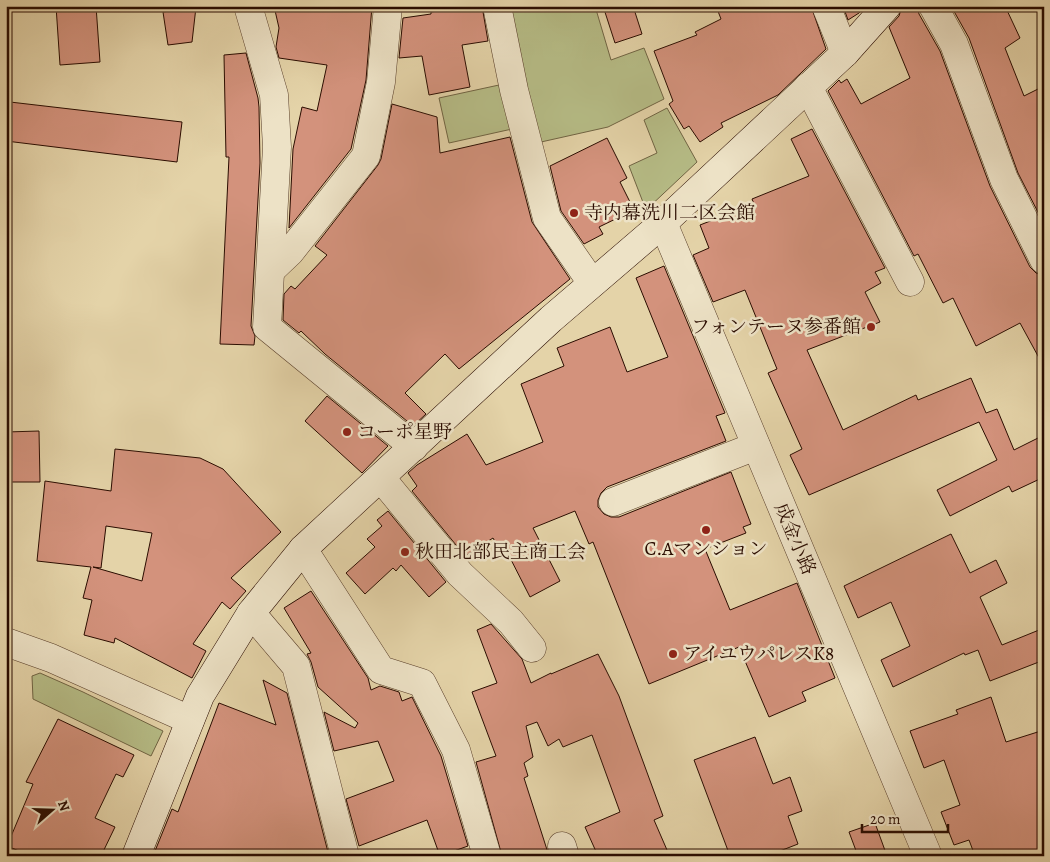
<svg xmlns="http://www.w3.org/2000/svg" width="1050" height="862" font-family="Alegreya,'Noto Serif JP',serif">
<style>
.green{fill:#b6bc86;stroke:#706443}
.building{fill:#d3927c;stroke:#2a0c00;fill-rule:evenodd}
.lines{fill:none;stroke-linecap:round;stroke-linejoin:round}
.street-casing{stroke:#583e2a;stroke-width:29}
.secondary-casing{stroke:#2a0c00;stroke-width:29}
.street{stroke:#ede2c6;stroke-width:28}
.secondary{stroke:#ede2c6;stroke-width:28}
.poi-dot{fill:#8f2418;stroke:#ede2c6;stroke-width:2}
.labels{text-anchor:middle;dominant-baseline:central;stroke-width:5;stroke-linejoin:round;paint-order:stroke}
.poi-label{font-size:19px;fill:#2a0c00;stroke:#ede2c6;text-anchor:start}
.street-label{font-size:19px;fill:#2a0c00;stroke:#ede2c6}
</style>
<rect width="100%" height="100%" fill="#e4d3a8"/>
<filter id="stains"><feTurbulence type="fractalNoise" baseFrequency=".004" numOctaves="4"/><feColorMatrix values="0 0 0 0 .2 0 0 0 0 .09 0 0 0 0 .02 0 0 0 .5 -.17"/></filter>
<radialGradient id="worn" r=".72"><stop offset=".6" stop-color="#630" stop-opacity="0"/><stop offset="1" stop-color="#630" stop-opacity=".3"/></radialGradient>
<g class="green">
<polygon points="509,6 595,6 611,60 644,48 664,99 608,127 541,142 522,91"/>
<polygon points="499,85 512,129 449,143 439,98"/>
<polygon points="667,108 697,162 646,210 629,166 657,153 644,120"/>
<polygon points="40,673 83,692 163,731 151,756 33,699 32,676"/>
</g>
<g class="building">
<polygon points="56,6 96,6 100,62 60,65"/>
<polygon points="274,6 372,6 366,80 351,149 289,228 293,149 302,107 317,111 327,65 279,58 276,47 279,28"/>
<polygon points="458,6 482,6 488,41 462,45 470,87 429,95 422,56 399,58 403,18 431,14 431,12 458,8"/>
<polygon points="603,6 633,6 642,34 615,43"/>
<polygon points="716,6 811,6 826,49 778,95 721,123 723,127 700,142 689,126 684,129 669,104 673,101 654,51 697,35 695,32 721,19"/>
<polygon points="843,6 866,6 859,13 848,20"/>
<polygon points="902,6 917,6 919,14 940,51 990,186 1030,267 1036,273 1044,276 1044,367 1020,323 976,346 953,298 943,303 918,254 914,256 828,91 839,80 841,83 847,79 861,104 910,78 889,27 899,16"/>
<polygon points="951,6 1005,6 1020,38 1005,48 1024,96 1044,86 1044,224 1018,173 969,38"/>
<polygon points="196,7 192,42 168,45 163,12"/>
<polygon points="246,53 258,98 259,107 260,163 251,326 255,336 254,345 220,344 229,157 226,157 224,55"/>
<polygon points="10,102 182,122 177,162 6,141"/>
<polygon points="392,104 437,117 440,153 510,137 532,222 570,279 459,369 445,354 405,393 426,414 413,426 325,354 301,331 299,333 283,320 284,294 291,286 295,289 327,255 315,246 378,165 381,159"/>
<polygon points="812,129 885,268 875,272 881,283 865,292 880,322 807,350 843,430 916,395 918,400 971,378 986,413 997,409 1014,450 1044,435 1044,477 1012,492 1009,486 950,516 937,490 997,460 979,422 809,495 790,455 802,449 768,373 777,369 745,290 713,302 693,255 709,248 700,225 754,204 752,199 809,176 791,139"/>
<polygon points="607,138 627,178 620,182 634,210 599,227 603,234 584,244 561,211 550,166"/>
<polygon points="664,266 725,413 716,416 726,441 607,487 601,493 598,500 598,507 604,514 611,517 619,517 731,472 751,524 743,527 746,533 705,549 730,610 797,583 835,678 802,692 806,701 769,717 739,647 649,684 593,542 589,544 575,511 533,528 560,581 530,597 502,542 497,545 493,538 465,556 412,491 417,486 408,473 417,465 467,434 486,465 543,442 521,384 564,366 557,348 610,327 627,372 668,357 636,278"/>
<polygon points="327,396 388,446 362,473 305,421"/>
<polygon points="39,431 40,482 6,482 6,432"/>
<path d="M115,449l85,9 23,11 58,63 -50,46 15,13 -16,18 -8,-7 -29,42 13,7 -14,27 -77,-40 -1,5 -30,-8 8,-35 -9,-2 8,-31 -54,-6 8,-80 66,10zM106,526l46,7 -10,48 -49,-14 8,1z"/>
<polygon points="388,511 446,582 429,597 401,565 396,571 393,568 365,594 346,573 375,547 367,539 382,526 377,520"/>
<polygon points="951,534 970,573 996,560 1007,583 980,597 1002,645 1044,628 1044,660 990,681 978,650 965,655 964,653 893,687 881,660 910,646 891,602 858,618 844,586"/>
<polygon points="311,591 368,678 371,690 380,686 399,692 402,701 412,697 441,756 468,846 440,856 427,820 359,846 346,799 394,781 378,741 334,751 324,712 355,728 358,723 318,687 311,662 307,654 311,653 284,608"/>
<polygon points="491,624 522,659 531,683 551,673 551,674 598,654 619,696 663,816 654,820 667,850 655,856 598,856 585,827 620,812 592,735 563,747 559,739 548,746 537,722 526,726 533,757 524,763 528,776 524,778 549,856 502,856 476,762 496,756 472,692 497,683 477,630"/>
<polygon points="263,680 287,693 329,856 153,856 172,809 178,812 219,703 276,725"/>
<polygon points="991,697 1006,742 1044,730 1044,856 975,856 969,840 954,845 941,812 960,805 944,760 924,768 910,731 958,714 956,710"/>
<polygon points="58,719 134,755 123,777 116,774 95,818 115,827 101,856 31,856 7,846 33,784 26,782"/>
<polygon points="755,737 773,784 790,777 802,811 788,816 798,844 767,856 730,856 694,760"/>
<polygon points="875,823 887,856 858,856 849,832"/>
</g>
<g class="lines">
<defs>
<g id="street">
<polyline points="248,6 274,95 277,147 267,327 414,447"/>
<polyline points="497,6 514,90 547,218 592,283"/>
<polyline points="826,6 845,53"/>
<polyline points="933,6 954,44 1004,179 1044,260"/>
<polyline points="808,87 910,282"/>
<polyline points="663,223 928,856"/>
<polyline points="271,270 290,252 366,156 381,82 388,6"/>
<polyline points="381,478 460,574 511,622 532,648"/>
<polyline points="613,502 756,446"/>
<polyline points="303,549 381,670 422,683 456,750 487,856"/>
<polyline points="251,613 296,666 345,856"/>
<polyline points="6,642 51,658 190,720"/>
<polyline points="562,846 565,856"/>
</g>
<polyline id="secondary" points="136,856 200,696 251,613 303,549 551,319 663,223 845,53 887,6"/>
</defs>
<use href="#street" class="street-casing"/>
<use href="#secondary" class="secondary-casing"/>
<use href="#street" class="street"/>
<use href="#secondary" class="secondary"/>
</g>
<g class="poi-dot">
<circle cx="574" cy="213" r="5"/>
<circle cx="871" cy="327" r="5"/>
<circle cx="347" cy="432" r="5"/>
<circle cx="706" cy="530" r="5"/>
<circle cx="405" cy="552" r="5"/>
<circle cx="673" cy="654" r="5"/>
</g>
<g class="labels">
<g class="poi-label">
<text x="584" y="213">寺内幕洗川二区会館</text>
<text x="861" y="327" text-anchor="end">フォンテーヌ参番館</text>
<text x="357" y="432">コーポ星野</text>
<text x="706" y="549" text-anchor="middle">C.Aマンション</text>
<text x="415" y="552">秋田北部民主商工会</text>
<text x="683" y="654">アイユウパレスK8</text>
</g>
<g class="street-label">
<text transform="translate(795 539) rotate(67)">成金小路</text>
</g>
</g>
<rect width="1050" height="862" fill="none" stroke="#e4d3a8" stroke-width="25"/>
<rect x="8" y="8" width="1035" height="847" fill="none" stroke="#2a0c00" stroke-width="2.5"/>
<rect x="12" y="12" width="1025" height="837" fill="none" stroke="#2a0c00"/>
<g transform="translate(52 810) rotate(70)" stroke="#ede2c6" stroke-width="4" paint-order="stroke">
<path d="M0-4L9 19L0 12L-9 19Z" fill="#2a0c00"/>
<text y="-8" font-size="14" font-weight="bold" text-anchor="middle" fill="#2a0c00">N</text>
</g>
<path d="M862 824v8h86v-8" fill="none" stroke="#2a0c00" stroke-width="2.5"/>
<text x="870" y="824" font-size="15" fill="#2a0c00" stroke="#ede2c6" stroke-width="4" paint-order="stroke">20 m</text>
<rect width="100%" height="100%" filter="url(#stains)"/>
<rect width="100%" height="100%" fill="url(#worn)"/>
</svg>
